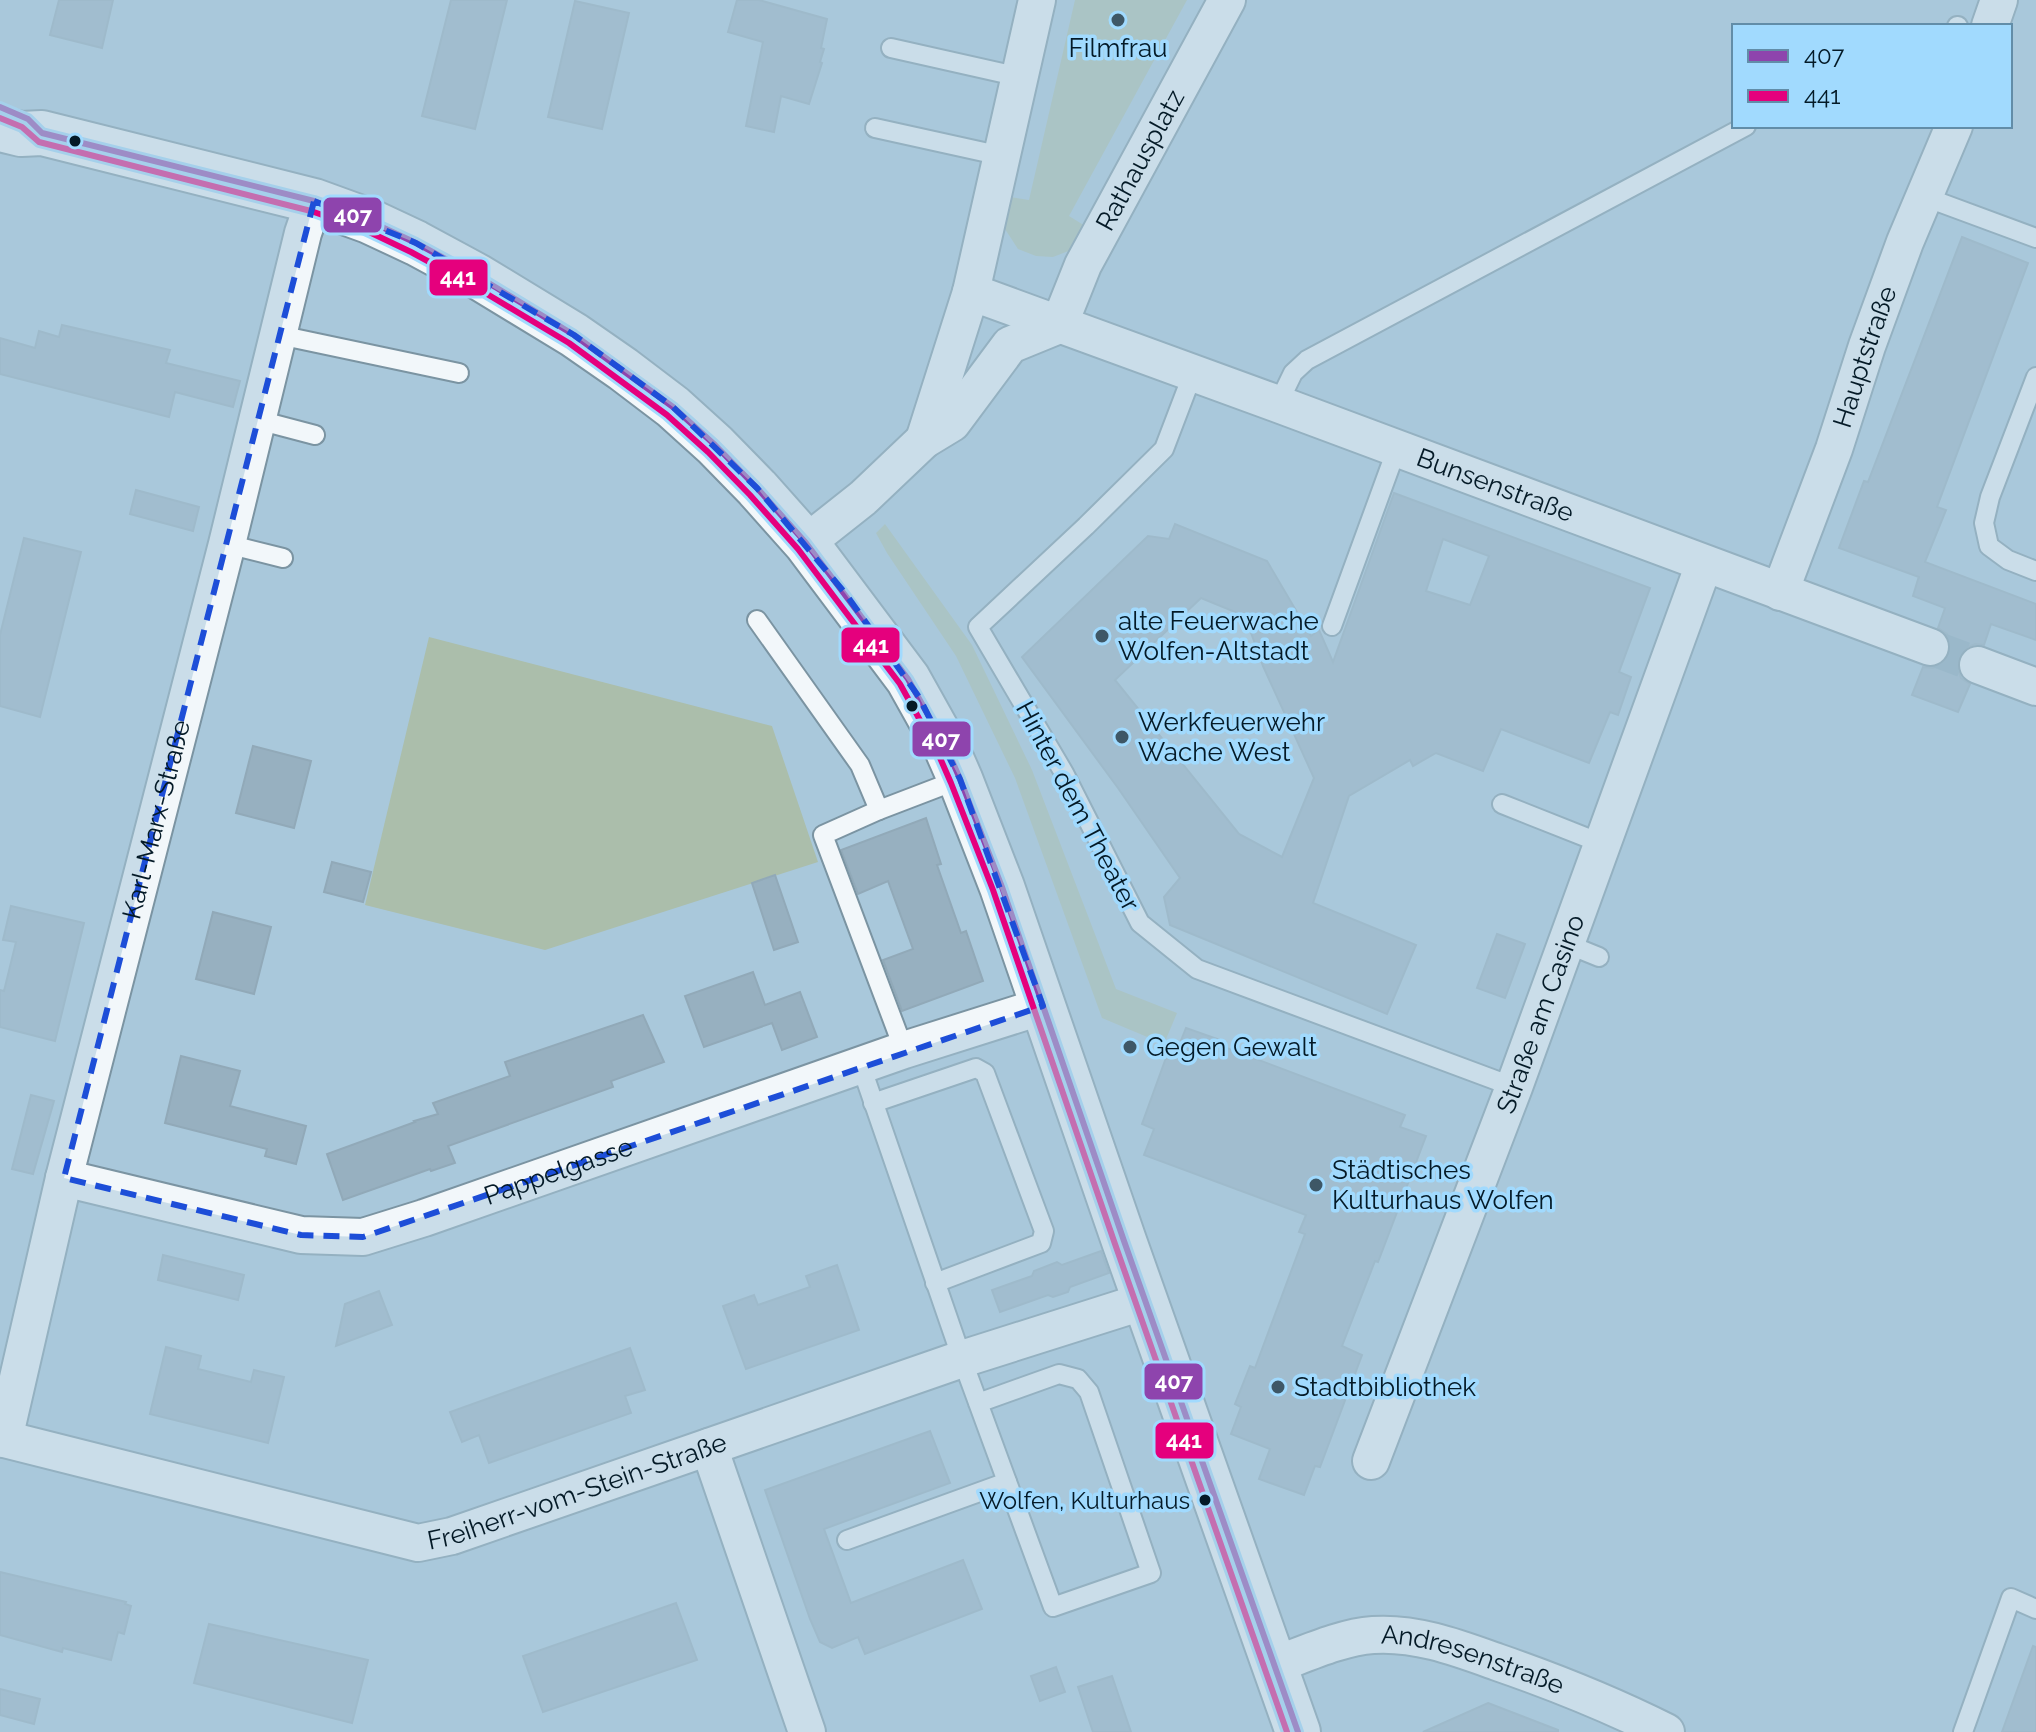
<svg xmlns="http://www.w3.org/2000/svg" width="2036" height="1732" font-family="Raleway,sans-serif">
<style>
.green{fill:#abbeab}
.building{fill:#97b0c0;stroke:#91a9b8;stroke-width:2;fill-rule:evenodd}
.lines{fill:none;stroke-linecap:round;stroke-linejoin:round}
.minor-tunnel{stroke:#88a5b7;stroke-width:36;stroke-dasharray:36 18;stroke-linecap:butt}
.service-casing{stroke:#7b94a2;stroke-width:22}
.minor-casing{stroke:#7b94a2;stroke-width:40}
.tertiary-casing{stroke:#7b94a2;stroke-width:48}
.service{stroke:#f2f7fa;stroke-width:18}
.minor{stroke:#f2f7fa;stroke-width:36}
.tertiary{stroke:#f2f7fa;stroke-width:44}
.bus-1-casing{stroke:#a1dafe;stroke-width:12}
.bus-2-casing{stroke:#a1dafe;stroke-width:12}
.bus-1{stroke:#8e44ad;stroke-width:6}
.bus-2{stroke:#e5007d;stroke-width:6}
.marked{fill:none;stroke:#1d4ed8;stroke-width:6;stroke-dasharray:16 10;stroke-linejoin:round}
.poi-dot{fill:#3e5766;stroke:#a1dafe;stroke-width:3}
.bus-dot{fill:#041a27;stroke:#a1dafe;stroke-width:3}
.labels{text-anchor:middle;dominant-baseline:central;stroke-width:7;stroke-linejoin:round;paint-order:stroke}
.bus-label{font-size:24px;fill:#041a27;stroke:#a1dafe;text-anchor:end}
.poi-label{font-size:26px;fill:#041a27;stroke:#a1dafe;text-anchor:start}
.street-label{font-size:26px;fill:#041a27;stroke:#a1dafe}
.line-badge{stroke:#a1dafe;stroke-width:3}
.badge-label{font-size:22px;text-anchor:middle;font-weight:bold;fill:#fff}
</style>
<rect width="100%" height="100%" fill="#a9c8db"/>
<g class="green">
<polygon points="1075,0 1187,0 1069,216 1090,229 1071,250 1053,257 1036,256 1018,249 1005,229 1002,215 1004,196 1029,200"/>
<polygon points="885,524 972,645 1032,770 1116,989 1177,1013 1164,1044 1102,1018 1015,778 956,656 887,553 876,533"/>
<polygon points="429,637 772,726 818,862 545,950 365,905"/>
</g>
<g class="building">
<polygon points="59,0 113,0 102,48 50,35"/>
<polygon points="451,0 507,0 475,129 422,116"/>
<polygon points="737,0 759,0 827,19 821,48 824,49 820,62 822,63 809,104 781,96 774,132 746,126 763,42 728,32"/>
<polygon points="575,1 629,13 602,129 548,117"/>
<polygon points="1962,237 2028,263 1937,507 1946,510 1925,562 2036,604 2036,640 1991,624 1984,645 1975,644 1965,648 1958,658 1958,669 1961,678 1970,684 1958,712 1912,695 1923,667 1933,668 1943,664 1950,654 1950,643 1947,634 1938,628 1945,608 1913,596 1919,576 1919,577 1839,548 1864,481 1868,482"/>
<polygon points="62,325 170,350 166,363 240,381 233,407 175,392 169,417 0,374 0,338 35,348 39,331 59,337"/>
<polygon points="136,490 199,507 193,531 130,514"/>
<path d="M1394,493l256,95 -31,84 12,5 -13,38 -8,-3 -21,51 -88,-34 -18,42 -47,-18 -23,13 -3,-6 -61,36 -36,107 103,42 -29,69 -217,-89 -6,-28 16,-19 -62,-90 -96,-131 126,-121 21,3 6,-15 92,37 44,75 8,-6 14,32zM1443,539l46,17 -19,49 -44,-14zM1201,598l44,18 18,50 51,112 -32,79 -43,-23 -124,-154z"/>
<polygon points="24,538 81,552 40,717 0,706 0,635"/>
<polygon points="253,746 311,761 294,828 236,813"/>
<polygon points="926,818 941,864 937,865 961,933 966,931 983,981 902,1011 883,960 913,949 888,881 858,894 841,850"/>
<polygon points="332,862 371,872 363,902 324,892"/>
<polygon points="775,875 798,942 774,950 752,883"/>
<polygon points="11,906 84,923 55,1041 0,1027 0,990 4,991 16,942 3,940"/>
<polygon points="213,912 271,927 254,994 196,979"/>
<polygon points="1497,934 1525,944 1505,998 1477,988"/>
<polygon points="753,972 765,1005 800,992 817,1037 782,1050 772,1023 704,1047 685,996"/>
<polygon points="643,1015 664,1062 611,1081 613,1087 448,1146 455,1163 431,1171 430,1169 343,1200 327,1154 415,1122 414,1121 438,1114 433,1103 510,1076 505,1062"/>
<polygon points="1186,1028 1226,1042 1224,1047 1405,1115 1400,1127 1426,1136 1378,1262 1375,1261 1342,1346 1362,1355 1320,1467 1315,1466 1304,1495 1259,1479 1270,1449 1231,1434 1241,1407 1235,1404 1250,1366 1255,1368 1305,1234 1299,1232 1306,1215 1144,1155 1154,1129 1142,1124 1167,1055 1174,1058"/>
<polygon points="181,1056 240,1071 230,1106 306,1126 296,1164 265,1156 267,1149 165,1123"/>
<polygon points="31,1095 54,1101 33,1174 12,1169"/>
<polygon points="1101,1251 1109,1273 1070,1287 1068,1292 1053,1297 1048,1295 1000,1312 992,1290 1032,1276 1034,1271 1057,1262 1062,1265"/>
<polygon points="163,1255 244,1275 238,1300 158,1280"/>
<polygon points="837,1265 859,1330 746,1369 723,1306 754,1295 758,1305 810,1287 806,1276"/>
<polygon points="379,1291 392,1325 336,1346 345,1304"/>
<polygon points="166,1347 201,1356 198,1369 251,1382 254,1370 284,1377 268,1443 150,1414"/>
<polygon points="630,1348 645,1390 625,1396 631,1413 489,1463 479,1435 462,1442 450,1412"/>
<polygon points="930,1431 950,1483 824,1529 851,1603 963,1560 982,1609 865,1654 858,1637 832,1648 820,1642 810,1619 765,1490"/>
<polygon points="0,1572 126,1602 125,1604 131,1606 124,1634 118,1632 111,1660 63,1648 62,1652 0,1635"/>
<polygon points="676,1603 697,1660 543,1712 523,1656"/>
<polygon points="209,1624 368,1660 352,1723 194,1683"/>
<polygon points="2033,1646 2036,1647 2036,1732 2002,1732"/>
<polygon points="1056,1667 1065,1692 1040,1701 1031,1676"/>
<polygon points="1112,1676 1131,1732 1093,1732 1078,1687"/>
<polygon points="0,1689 40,1699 34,1724 0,1715"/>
<polygon points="1488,1703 1558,1730 1558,1732 1423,1732"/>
</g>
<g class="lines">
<polyline class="minor-tunnel" points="1930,647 1978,665"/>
<defs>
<g id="service">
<polyline points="1957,26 1958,26"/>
<polyline points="891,48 1020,77"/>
<polyline points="875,128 1002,156"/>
<polyline points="1925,197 2036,238"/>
<polyline points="279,335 459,373"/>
<polyline points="1193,373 1164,449 1086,526 978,627 1064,773 1140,923 1197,969 1514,1087"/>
<polyline points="2036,377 1990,497 1984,523 1989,546 2008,560 2036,571"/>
<polyline points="1278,404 1293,373 1307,360 1746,126"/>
<polyline points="258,420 315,435"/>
<polyline points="227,544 283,558"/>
<polyline points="757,620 860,765 879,810"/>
<polyline points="1332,626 1397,448"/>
<polyline points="1502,804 1603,844"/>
<polyline points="1567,944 1599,957"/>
<polyline points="904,1050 823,835 879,810 960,779"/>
<polyline points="861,1066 962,1359 1053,1607 1151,1573 1089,1392 1078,1379 1059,1374 978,1403"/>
<polyline points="873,1103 976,1068 985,1073 1044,1231 1041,1243 935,1283"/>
<polyline points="847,1540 1007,1482"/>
<polyline points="1963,1732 2011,1598 2036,1609"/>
</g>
<g id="minor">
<polyline points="1990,26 1999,0"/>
<polyline points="971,292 1037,0"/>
<path id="s1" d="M1059,325l24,-60 144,-265"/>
<path id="s2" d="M924,440l47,-148 307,112 652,243"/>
<polyline points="806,543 863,498 924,440 952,423 1010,345 1059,325"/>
<path id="s3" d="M1780,592l54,-143 33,-103 38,-104 49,-116"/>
<polyline points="1978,665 2036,687"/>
<path id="s4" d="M64,1178l237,57 62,2 61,-19 480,-168 139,-44"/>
<path id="s5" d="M0,1438l418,105 34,-7 510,-177 183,-58"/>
<path id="s6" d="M4,1439l60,-261 163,-634 76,-311 11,-32"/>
<polyline points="709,1447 807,1732"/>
<path id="s7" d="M1371,1461l143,-374 190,-523"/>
<path id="s8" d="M1275,1665c30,-11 67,-28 98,-30 43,-3 85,13 124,27 58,20 115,43 169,70"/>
</g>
<polyline id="tertiary" points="0,129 21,134 42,133 314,201 369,221 416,243 477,276 574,335 623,369 673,407 715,445 757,488 806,543 908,679 946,747 960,779 1002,887 1124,1241 1298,1732"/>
</defs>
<use href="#service" class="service-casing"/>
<use href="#minor" class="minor-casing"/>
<use href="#tertiary" class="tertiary-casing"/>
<use href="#service" class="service"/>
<use href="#minor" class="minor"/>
<use href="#tertiary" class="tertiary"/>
<defs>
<polyline id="bus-1" points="0,107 28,119 42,133 314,201 369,221 416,243 477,276 574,335 673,407 715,445 757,488 806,543 908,679 946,747 960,779 1002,887 1124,1241 1298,1732"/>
<polyline id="bus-2" points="0,118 22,127 39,142 311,211 365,230 411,252 472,285 569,343 667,415 708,452 750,495 798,549 900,684 937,751 951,783 993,890 1115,1244 1287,1732"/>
</defs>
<use href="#bus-1" class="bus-1-casing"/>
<use href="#bus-2" class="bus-2-casing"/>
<use href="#bus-1" class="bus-1"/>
<use href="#bus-2" class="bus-2"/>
</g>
<path d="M0 0H2036V1732H0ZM314,201l102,42 158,92 99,72 84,81 88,105 74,104 41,82 83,227 -680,231 -62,-2 -237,-57z" fill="#a9c8db" fill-opacity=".55" fill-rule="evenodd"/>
<path class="marked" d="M314,201l102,42 158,92 99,72 84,81 88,105 74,104 41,82 83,227 -680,231 -62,-2 -237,-57z"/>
<g class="poi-dot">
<circle cx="1118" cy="20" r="8"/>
<circle cx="1102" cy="636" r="8"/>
<circle cx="1122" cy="737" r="8"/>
<circle cx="1130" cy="1047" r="8"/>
<circle cx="1316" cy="1185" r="8"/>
<circle cx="1278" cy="1387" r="8"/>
</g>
<g class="bus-dot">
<circle cx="75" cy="141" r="7"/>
<circle cx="912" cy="706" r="7"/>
<circle cx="1205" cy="1500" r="7"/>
</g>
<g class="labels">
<g class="bus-label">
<text x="1190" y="1500">Wolfen, Kulturhaus</text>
</g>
<g class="poi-label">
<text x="1118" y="48" text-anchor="middle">Filmfrau</text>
<text x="1118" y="621">alte Feuerwache<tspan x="1118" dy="30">Wolfen-Altstadt</tspan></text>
<text x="1138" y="722">Werkfeuerwehr<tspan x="1138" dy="30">Wache West</tspan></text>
<text x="1146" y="1047">Gegen Gewalt</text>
<text x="1332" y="1170">Städtisches<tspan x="1332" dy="30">Kulturhaus Wolfen</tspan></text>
<text x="1294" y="1387">Stadtbibliothek</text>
</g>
<g class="street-label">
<text stroke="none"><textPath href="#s1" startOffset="184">Rathausplatz</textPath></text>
<text stroke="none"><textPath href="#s3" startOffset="250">Hauptstraße</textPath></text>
<text stroke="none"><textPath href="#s2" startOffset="714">Bunsenstraße</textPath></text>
<text transform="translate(1078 806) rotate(62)">Hinter dem Theater</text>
<text stroke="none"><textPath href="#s6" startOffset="638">Karl-Marx-Straße</textPath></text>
<text stroke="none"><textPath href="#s7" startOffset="478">Straße am Casino</textPath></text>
<text stroke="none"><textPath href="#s4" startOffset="512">Pappelgasse</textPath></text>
<text stroke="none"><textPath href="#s5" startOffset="598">Freiherr-vom-Stein-Straße</textPath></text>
<text stroke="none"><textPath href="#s8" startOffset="206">Andresenstraße</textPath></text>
</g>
</g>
<g class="line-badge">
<rect x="322" y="196" width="61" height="38" rx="8" fill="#8e44ad"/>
<rect x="428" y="258" width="61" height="39" rx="8" fill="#e5007d"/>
<rect x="840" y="626" width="61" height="38" rx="8" fill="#e5007d"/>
<rect x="911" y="720" width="61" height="38" rx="8" fill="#8e44ad"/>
<rect x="1143" y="1362" width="61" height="39" rx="8" fill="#8e44ad"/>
<rect x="1154" y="1421" width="61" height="39" rx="8" fill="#e5007d"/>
</g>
<g class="badge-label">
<text x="353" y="223">407</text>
<text x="458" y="285">441</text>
<text x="871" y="653">441</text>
<text x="941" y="747">407</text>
<text x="1174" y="1389">407</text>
<text x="1184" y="1448">441</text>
</g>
<rect x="1732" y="24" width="280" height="104" fill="#a1dafe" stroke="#628da8" stroke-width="2"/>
<rect x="1748" y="50" width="40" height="12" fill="#8e44ad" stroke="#628da8" stroke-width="2"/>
<text x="1804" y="64" font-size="24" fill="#041a27">407</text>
<rect x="1748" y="90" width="40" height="12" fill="#e5007d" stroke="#628da8" stroke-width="2"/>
<text x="1804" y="104" font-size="24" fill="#041a27">441</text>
</svg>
